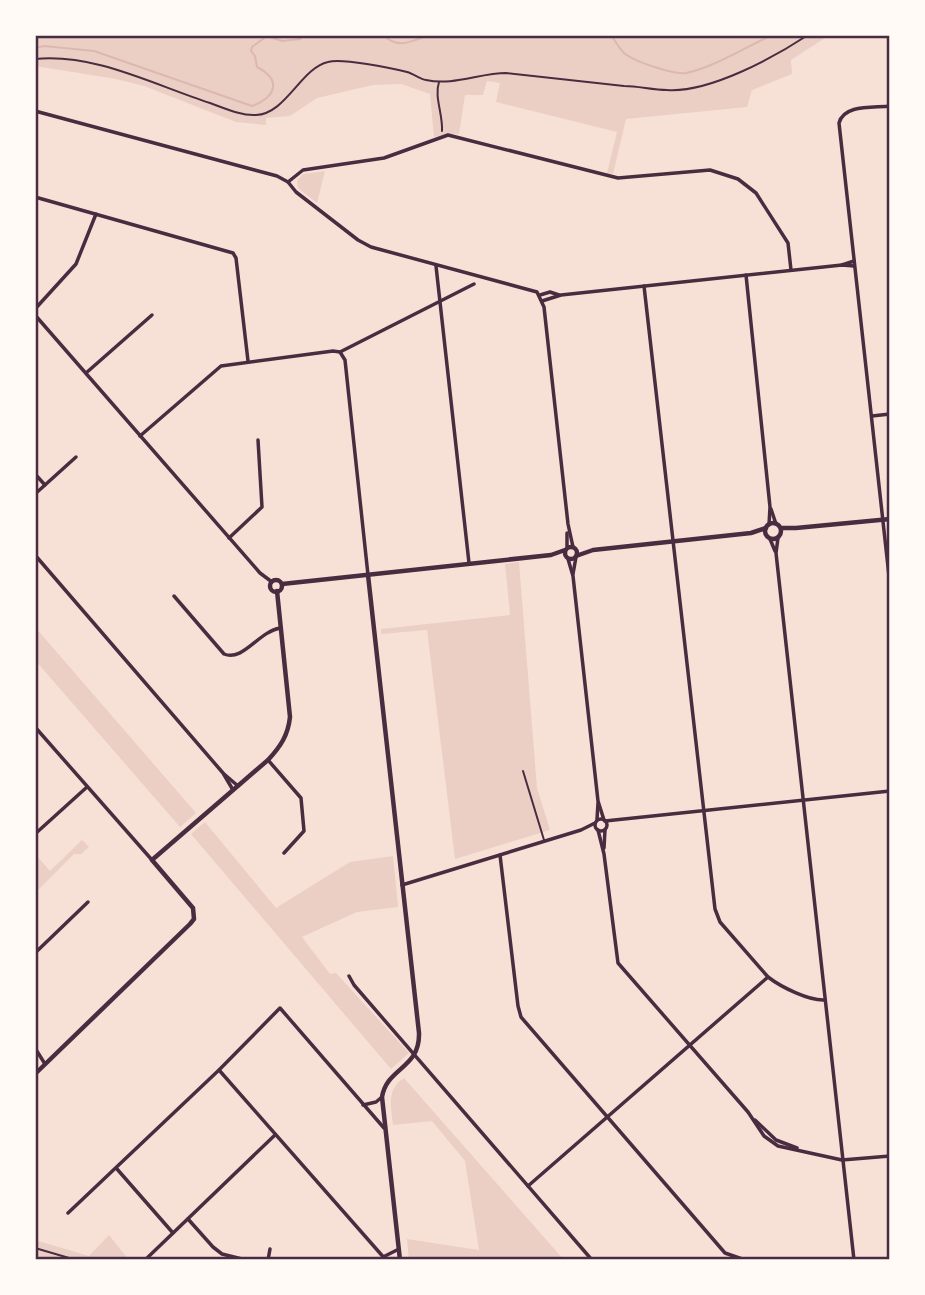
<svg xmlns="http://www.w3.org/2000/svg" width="925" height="1295" font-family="Signika,sans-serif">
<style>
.green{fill:#ebcfc5}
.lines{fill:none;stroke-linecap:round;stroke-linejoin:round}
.stream{stroke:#dcb8b0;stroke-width:2}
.path{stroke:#4a2c40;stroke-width:2}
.service{stroke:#4a2c40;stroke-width:2}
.minor{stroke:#4a2c40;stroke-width:3.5}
.tertiary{stroke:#4a2c40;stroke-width:4.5}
.neatline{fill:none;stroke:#4a2c40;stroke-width:2.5}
</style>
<rect width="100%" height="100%" fill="#f7e1d7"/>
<g class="green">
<polygon points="35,35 824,35 825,38 791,60 792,74 752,90 747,107 626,119 613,174 607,173 617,132 496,102 500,83 487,81 483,95 465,95 459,134 446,134 434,137 430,94 401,84 373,85 317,98 290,116 266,118 266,125 236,122 144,86 116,79 35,66"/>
<polygon points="325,171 317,203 298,188 297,181 303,174"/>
<polygon points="519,562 537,788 550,830 455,859 427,630 381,634 381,629 510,615 505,564"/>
<polygon points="35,627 196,813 180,827 35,660"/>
<polygon points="205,822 276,908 350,862 393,856 398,907 357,912 302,937 330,974 336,973 409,1053 391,1069 191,834"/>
<polygon points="82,840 89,847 81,854 74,854 35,893 35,854 50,871"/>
<path d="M404,1078l160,182h-155l-2,-21 72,11 -14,-89 -33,-40 -39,4c-2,-18 -7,-36 11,-47z"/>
<polygon points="109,1235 129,1260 35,1260 35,1240 89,1256"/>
</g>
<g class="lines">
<g class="stream">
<path d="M384,35c13,15 29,6 45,0"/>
<path d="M611,35c4,6 8,13 13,18 9,8 50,22 62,20 26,-5 62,-27 86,-38"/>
<path d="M35,48l9,-2 50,5 158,55c24,-9 30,-26 5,-39l-2,-11 -4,-5 1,-4 15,-11 15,5 18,-2 2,-4"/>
</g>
<g class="path">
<path d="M35,59c60,-6 119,26 175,44 14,5 31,13 46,12 30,-1 45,-47 72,-53 14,-4 63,6 79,10 7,2 13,7 19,8 27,6 54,-7 80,-7l118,13c15,0 28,4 43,4 42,3 106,-32 141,-55"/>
<path d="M439,82c-5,15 4,32 3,49"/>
<polyline points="35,1248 76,1260"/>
</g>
<polyline class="service" points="523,771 544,840"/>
<g class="minor">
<path d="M890,106c-17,2 -46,-2 -51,17l51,462"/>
<polyline points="35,111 277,176 288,182 296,192 358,240 371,247 537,292 544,307 568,524 573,547"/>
<polyline points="288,182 303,170 384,158 448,135 618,178 710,170 738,179 756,193 788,243 791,270"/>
<polyline points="35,197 233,253 236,258 248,361"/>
<polyline points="842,265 854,261"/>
<polyline points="436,266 469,563"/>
<polyline points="746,275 770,507 769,525"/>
<path d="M644,286l71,623 5,13 48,55c13,10 41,24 57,23"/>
<polyline points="540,295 550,292 559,295"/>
<polyline points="542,301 561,295 842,265 854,266"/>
<polyline points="35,309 76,264 96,214"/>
<polyline points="35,315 260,573 272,582"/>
<polyline points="340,352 345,360 368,575"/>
<polyline points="86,373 152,315"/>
<polyline points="872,416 890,414"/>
<polyline points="140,436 221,366 333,351 340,352 474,284"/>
<polyline points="35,474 45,485"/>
<polyline points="35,494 76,457"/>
<polyline points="771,509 776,524"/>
<polyline points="229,538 262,507 258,440"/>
<polyline points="778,538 776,553 854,1260"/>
<polyline points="770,539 775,551"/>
<polyline points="567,547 567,533"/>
<polyline points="35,555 223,773 233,790"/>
<polyline points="568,559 573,576 598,801 604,820"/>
<polyline points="573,574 576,557"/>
<path d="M174,596l50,58c19,8 34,-22 56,-26"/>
<polyline points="35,727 152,860"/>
<polyline points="268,760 301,798 304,831 284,853"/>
<polyline points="224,774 238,786"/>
<polyline points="597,819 598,803"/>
<circle cx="601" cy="825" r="6"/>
<polyline points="605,821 890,791"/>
<polyline points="598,830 604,854 618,963 748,1112 764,1136 778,1146 842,1160 890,1156"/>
<polyline points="35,834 87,787"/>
<polyline points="604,848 605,830"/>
<polyline points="500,855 518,1006 521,1017 725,1253 745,1260"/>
<polyline points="402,885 581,830 595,823"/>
<polyline points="35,953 88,902"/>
<polyline points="349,976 354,985 592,1260"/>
<polyline points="35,1048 45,1064"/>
<polyline points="219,1070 386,1260"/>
<polyline points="363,1105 376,1102 382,1097"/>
<polyline points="755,1120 776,1140 797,1148"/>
<polyline points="117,1169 173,1233"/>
<polyline points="528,1186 768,977"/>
<polyline points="68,1213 219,1070 280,1008 384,1128"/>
<polyline points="188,1219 213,1247 222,1254 246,1260"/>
<polyline points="383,1257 399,1249"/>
<polyline points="145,1260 275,1135"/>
<polyline points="268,1260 270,1249"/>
</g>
<g class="tertiary">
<circle cx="773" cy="531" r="8"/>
<polyline points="781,528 796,528 890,519"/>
<circle cx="571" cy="553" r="6"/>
<polyline points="576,556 593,550 751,533 766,528"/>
<path d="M368,575l51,458c1,36 -32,34 -37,64l18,163"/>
<circle cx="276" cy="586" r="6"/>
<polyline points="282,584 551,555 565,550"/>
<path d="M35,1074l155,-150 4,-5 -1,-11 -41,-48 116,-100c13,-14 20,-25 22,-43l-13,-126"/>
</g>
</g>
<rect width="925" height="1295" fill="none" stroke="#fffaf5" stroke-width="74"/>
<rect x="37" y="37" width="851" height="1221" class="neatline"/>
</svg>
